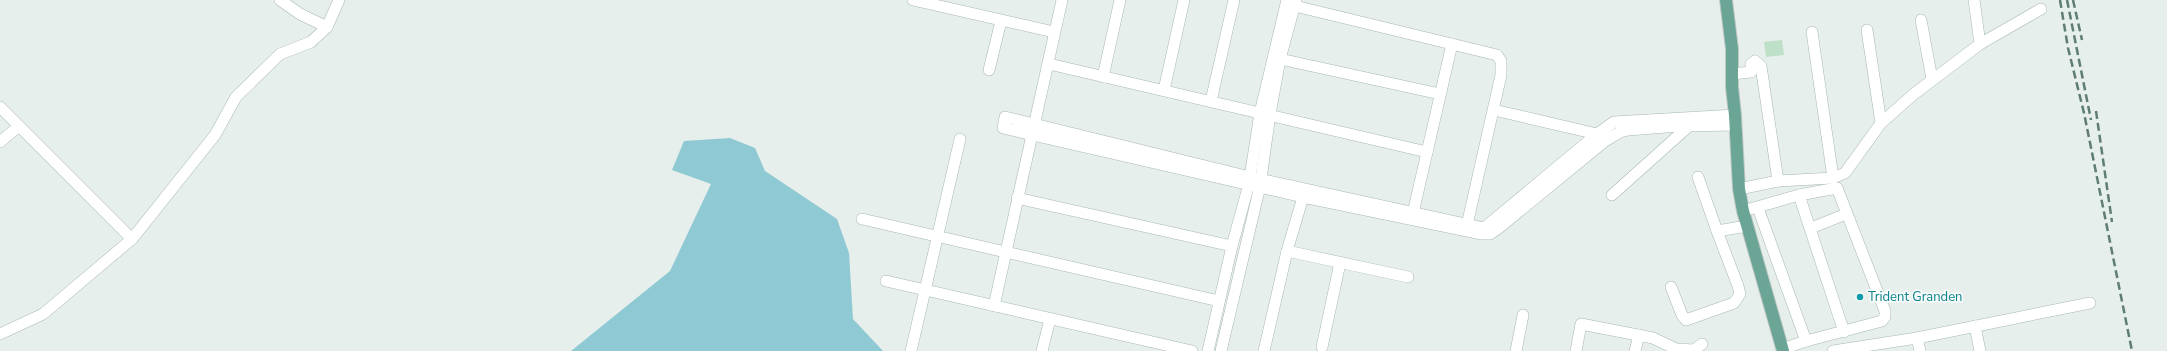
<svg xmlns="http://www.w3.org/2000/svg" width="2167" height="351" font-family="'Nunito Sans',sans-serif">
<style>
.green{fill:#bfe0c8}
.water{fill:#8ec9d4}
.lines{fill:none;stroke-linecap:round;stroke-linejoin:round}
.minor-casing{stroke:#a8b8b2;stroke-width:12}
.major-casing{stroke:#c2cac8;stroke-width:14}
.minor{stroke:#fff;stroke-width:11}
.major{stroke:#6aa596;stroke-width:12}
.rail{stroke:#5f7d75;stroke-width:2.5;stroke-dasharray:8 4;stroke-linecap:butt}
.culture-dot{fill:#0f9aa8;stroke:#f7fbf9;stroke-width:1.5}
.labels{text-anchor:middle;dominant-baseline:central;stroke-width:3.5;stroke-linejoin:round;paint-order:stroke}
.culture-label{font-size:13px;fill:#0d838f;stroke:#f7fbf9;text-anchor:start}
</style>
<rect width="100%" height="100%" fill="#e6efeb"/>
<polygon class="green" points="1782,40 1784,55 1766,57 1764,42"/>
<polygon class="water" points="730,138 755,148 765,171 837,219 849,253 853,319 883,351 571,351 670,271 711,184 672,170 684,141"/>
<g class="lines">
<defs>
<g id="minor">
<polyline points="280,0 300,14 327,27"/>
<polyline points="913,0 1054,32"/>
<polyline points="1974,0 1980,44"/>
<polyline points="1295,6 1497,55 1501,61 1501,75 1467,225"/>
<polyline points="1921,20 1932,79"/>
<polyline points="1867,30 1881,123"/>
<polyline points="1812,32 1833,178"/>
<polyline points="1280,59 1440,94"/>
<polyline points="1049,64 1427,152"/>
<polyline points="989,70 1001,21"/>
<polyline points="1732,74 1751,72 1751,64 1755,61 1761,66 1778,181"/>
<polyline points="1103,77 1120,0"/>
<polyline points="1164,90 1184,0"/>
<polyline points="1211,101 1234,0"/>
<polyline points="0,107 132,239"/>
<polyline points="1494,110 1597,134"/>
<polyline points="1735,115 1614,122 1597,134 1484,228 1250,177 1005,117 1003,128 1303,197 1482,234 1490,234 1500,227 1605,141 1620,132 1628,130 1679,126 1736,125"/>
<polyline points="0,142 19,126"/>
<polyline points="1698,177 1717,231"/>
<polyline points="1739,189 1778,181 1833,178 1845,173 1881,123 1914,94 1980,44 2041,9"/>
<polyline points="1612,195 1689,126"/>
<polyline points="1799,195 1844,332"/>
<polyline points="1017,198 1232,246"/>
<polyline points="1743,211 1799,195 1837,188 1885,311 1885,317 1882,321 1806,341 1758,208"/>
<polyline points="1413,213 1452,44"/>
<polyline points="862,219 1219,301"/>
<polyline points="1811,228 1846,214"/>
<polyline points="1287,251 1408,277"/>
<polyline points="886,281 1192,351"/>
<polyline points="1671,287 1682,315 1686,320 1734,303 1740,294 1738,286 1717,231 1747,226"/>
<polyline points="994,306 1062,0"/>
<polyline points="1975,326 1980,351"/>
<polyline points="0,334 43,314 132,239 215,135 236,97 280,54 311,42 327,27 339,0"/>
<polyline points="1917,338 1920,351"/>
<polyline points="1322,347 1340,263"/>
<polyline points="1782,349 1806,341"/>
<polyline points="911,351 960,139"/>
<polyline points="1042,351 1050,319"/>
<polyline points="1208,351 1232,246 1249,184 1260,113 1287,0"/>
<polyline points="1221,351 1260,186 1270,114 1280,59 1296,0"/>
<polyline points="1264,351 1287,251 1303,197"/>
<polyline points="1516,351 1523,315"/>
<polyline points="1576,351 1581,324 1653,338 1676,349 1694,350 1702,344"/>
<polyline points="1635,351 1639,335"/>
<polyline points="1833,351 1917,338 2090,303"/>
</g>
<polyline id="major" points="1726,0 1732,49 1732,87 1735,115 1739,189 1743,211 1783,351"/>
</defs>
<use href="#minor" class="minor-casing"/>
<use href="#major" class="major-casing"/>
<use href="#minor" class="minor"/>
<use href="#major" class="major"/>
<g class="rail">
<polyline points="2060,0 2068,48 2084,113 2132,351"/>
<polyline points="2067,0 2091,120"/>
<polyline points="2073,0 2082,40"/>
<polyline points="2096,111 2112,222"/>
</g>
</g>
<circle class="culture-dot" cx="1860" cy="297" r="4"/>
<g class="labels">
<g class="culture-label">
<text x="1868" y="297">Trident Granden</text>
</g>
</g>
</svg>
